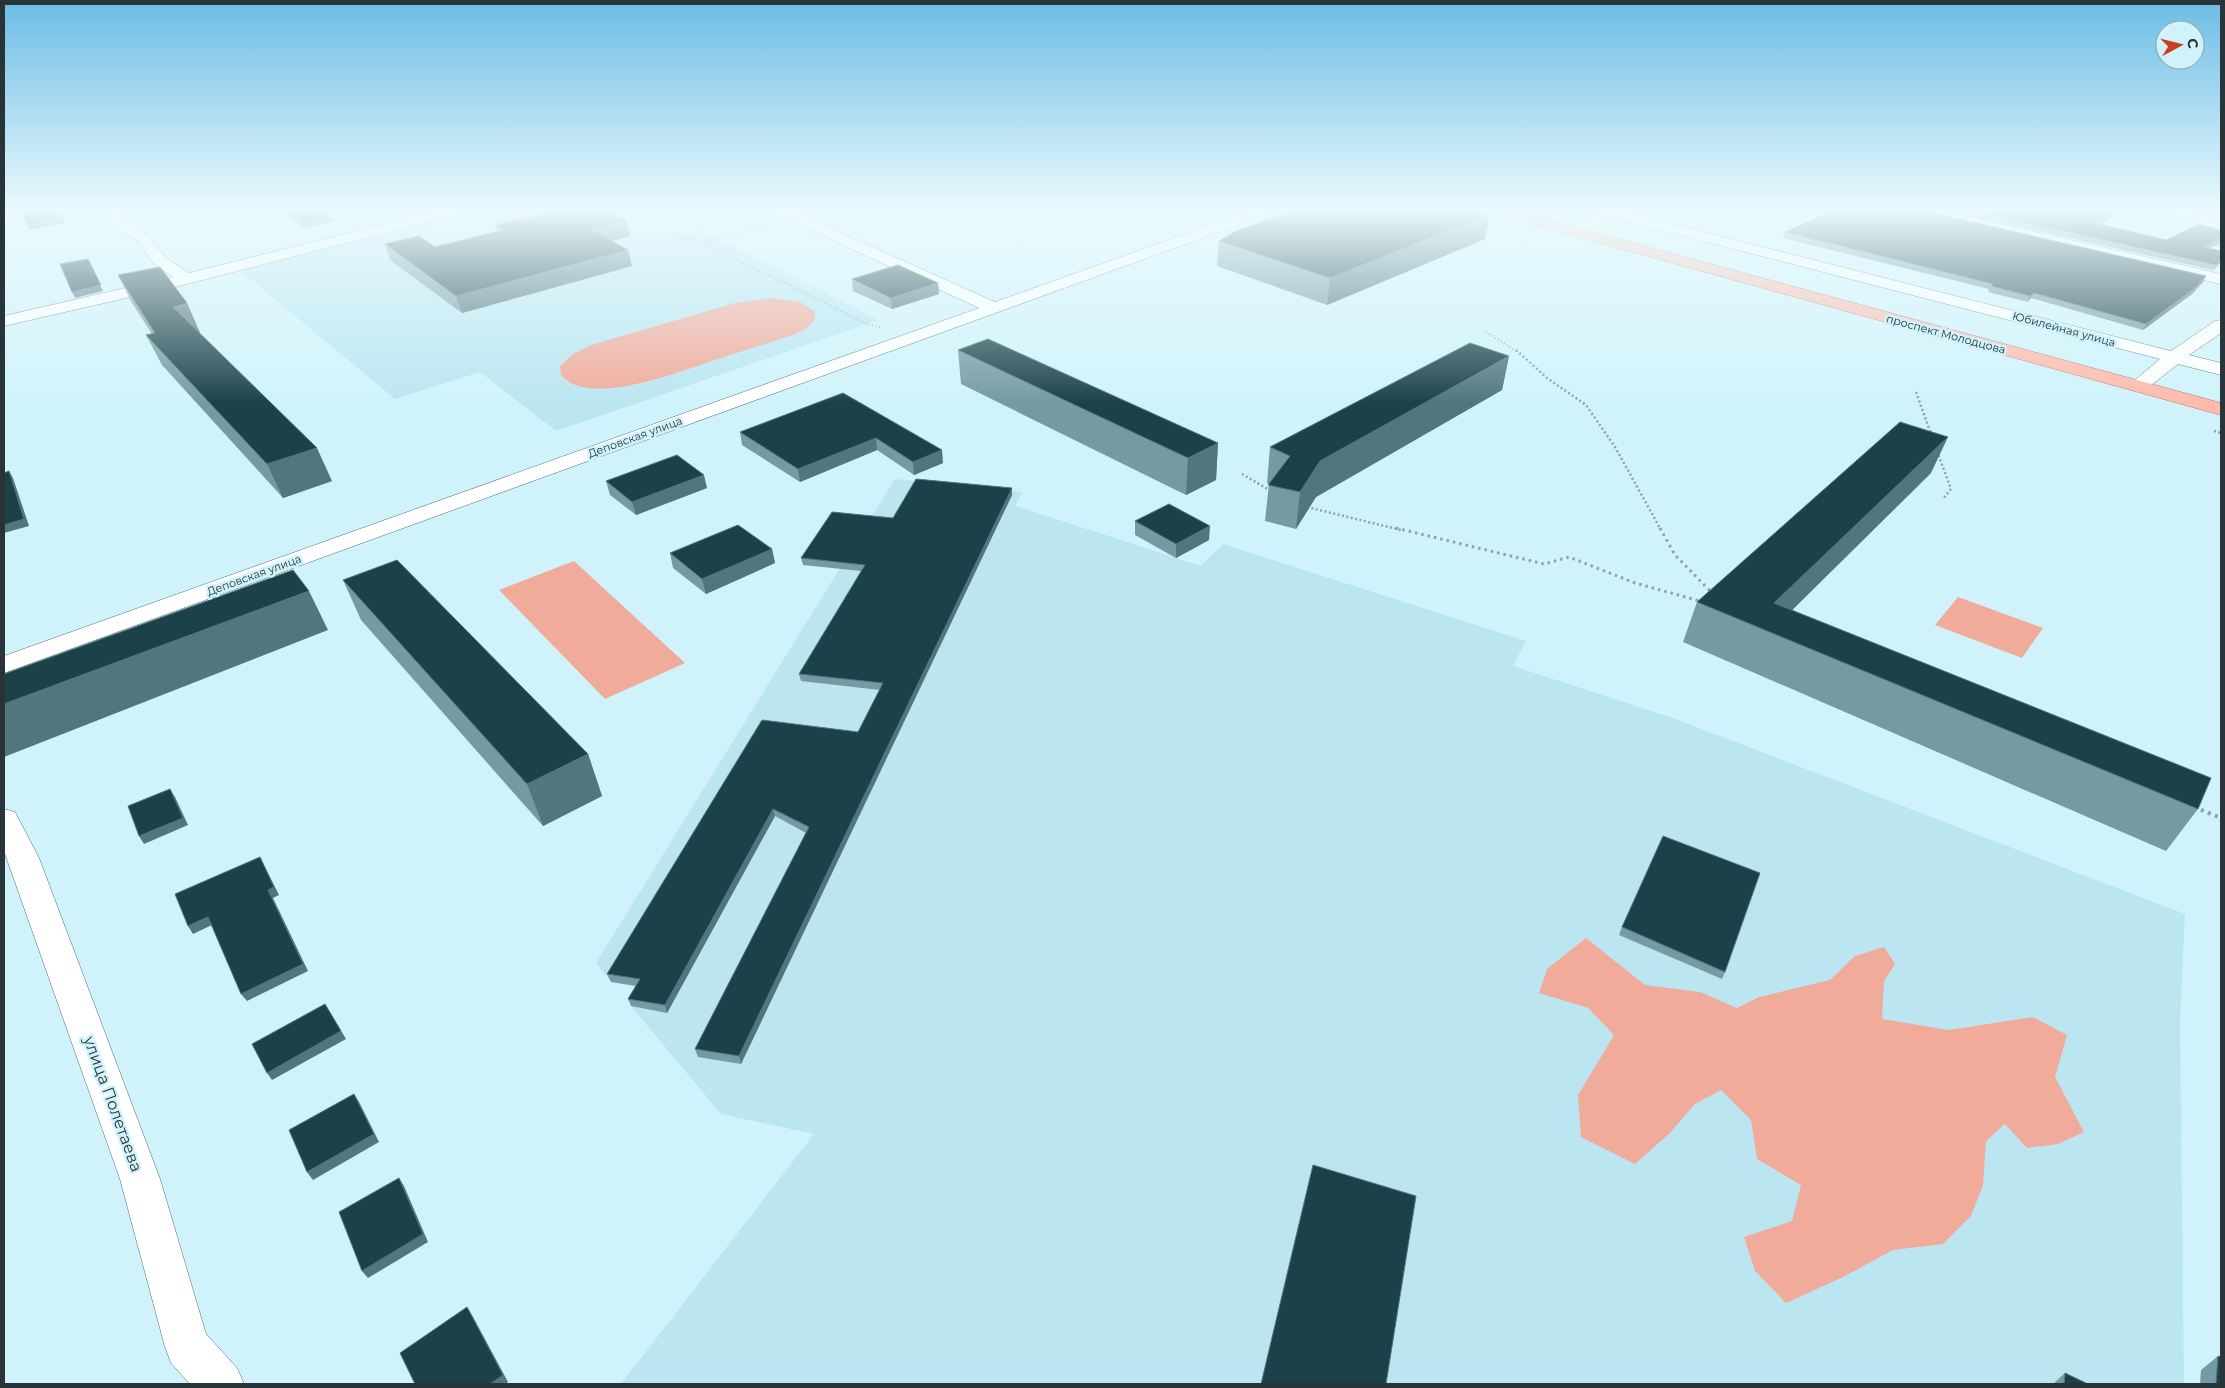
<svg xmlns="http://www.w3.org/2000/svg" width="2225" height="1388" font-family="Montserrat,sans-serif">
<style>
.built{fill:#bbe6f1}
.green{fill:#f1ab9a}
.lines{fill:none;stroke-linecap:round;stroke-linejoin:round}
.minor-casing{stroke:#4d6c74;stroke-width:1}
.major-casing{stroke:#b36e5f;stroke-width:1}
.path-far3{stroke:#8aa4aa;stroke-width:2;stroke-dasharray:1 2.5;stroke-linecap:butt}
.path-far2{stroke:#8aa4aa;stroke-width:2.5;stroke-dasharray:2 2.5;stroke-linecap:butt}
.path-far1{stroke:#8aa4aa;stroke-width:3;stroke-dasharray:2.5 4;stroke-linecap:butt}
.path{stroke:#8aa4aa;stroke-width:4;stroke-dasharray:3 4.5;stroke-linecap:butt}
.minor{fill:#fff;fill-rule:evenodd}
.major{fill:#febbac;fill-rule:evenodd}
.wall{fill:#769aa2}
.shaded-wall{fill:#52767e}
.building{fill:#1c4149;stroke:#52767e}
.labels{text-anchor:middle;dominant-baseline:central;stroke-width:5;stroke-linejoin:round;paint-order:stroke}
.far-street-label{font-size:11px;fill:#283538;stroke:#d0f3fb}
.near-street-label{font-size:16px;fill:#283538;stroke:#d0f3fb}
</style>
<rect width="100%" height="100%" fill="#d0f3fb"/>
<g class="built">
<polygon points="492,210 756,210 696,228 879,320 556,431 480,372 395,399 240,270"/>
<polygon points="895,479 1022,492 1016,506 1201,566 1223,544 1526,641 1513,666 1673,718 2185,914 2180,1020 2184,1384 621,1384 814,1134 721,1114 631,1006 643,987 611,982 596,963"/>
</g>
<g class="green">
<polygon points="542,210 614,210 616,211 524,233 502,219"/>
<path d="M770,298l30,4 15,10 -1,8 -7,8 -14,7c-27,9 -54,17 -81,26 -34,11 -124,47 -151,14l-1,-9 13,-12 18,-9 144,-42z"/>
<polygon points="574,561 685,663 605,699 499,590"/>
<polygon points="1958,597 2043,628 2022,658 1935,625"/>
<polygon points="1586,938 1645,985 1700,992 1737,1008 1759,997 1830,980 1855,956 1884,947 1895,964 1884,981 1882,1019 1949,1030 2033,1017 2067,1035 2055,1077 2084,1132 2058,1144 2027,1148 2005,1124 1986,1141 1983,1185 1971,1216 1943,1244 1893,1250 1841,1278 1786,1303 1755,1271 1744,1237 1792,1221 1801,1185 1757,1159 1751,1120 1721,1090 1695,1104 1670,1133 1635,1164 1581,1137 1578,1095 1614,1035 1588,1008 1539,993 1547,969"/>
</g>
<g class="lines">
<defs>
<g id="minor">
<polygon points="103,210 117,210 123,218 149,236 165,257 189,273 441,210 464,210 462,213 187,284 4,326 4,316 173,277 153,263 139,242 113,224"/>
<polygon points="772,210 790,210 995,302 1253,210 1273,210 1271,213 4,673 4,656 979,308 774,213"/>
<polygon points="1608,210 1626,210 1625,212 2171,351 2215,321 2221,320 2221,333 2189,355 2221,363 2221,375 2178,364 2145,390 2131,390 2128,386 2160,359 1614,218 1578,234 1568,234 1565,231 1568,228"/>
<polygon points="1914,210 1938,210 2221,274 2221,284 1921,214"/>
<polygon points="2163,210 2183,210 2221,222 2221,231 2165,213"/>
<polygon points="4,809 15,812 39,858 160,1179 206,1334 237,1368 244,1384 190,1384 171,1363 165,1347 120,1179 4,851"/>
</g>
<polygon id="major" points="1490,210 1512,210 2221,403 2221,415 1492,213"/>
</defs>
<use href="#minor" class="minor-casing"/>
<use href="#major" class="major-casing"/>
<g class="path-far3">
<polyline points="608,213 623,210"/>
<polyline points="477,214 488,221"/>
<polyline points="511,215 538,215"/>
<polyline points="668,236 698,240 867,324 880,327"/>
<polyline points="703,243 767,225"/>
<polyline points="1486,332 1518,352"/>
</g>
<g class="path-far2">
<polyline points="1516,350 1547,378 1586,405 1615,447 1661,530"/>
<polyline points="1916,392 1931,434"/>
<polyline points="2214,431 2221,433"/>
<polyline points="1937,451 1951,489 1943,499"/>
<polyline points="1242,474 1271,491"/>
<polyline points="1307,507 1401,530"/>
</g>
<g class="path-far1">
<polyline points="1396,528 1544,564 1569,557 1635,583 1700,601"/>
<polyline points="1660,528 1675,555 1712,593"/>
</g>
<polyline class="path" points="2194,807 2221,818"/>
<use href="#minor" class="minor"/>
<use href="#major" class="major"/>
</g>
<g class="wall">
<polygon points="278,210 324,210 335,221 304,228"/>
<polygon points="1178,210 1195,210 1186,213"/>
<polygon points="1823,210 1921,210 2206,276 2203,282 2192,294 2143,330 2031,298 2028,302 1988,292 1989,289 1783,238 1785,232 1830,212"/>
<polygon points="1945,210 2121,210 2119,213 2100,225 2166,240 2210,248 2221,262 2213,270"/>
<polygon points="626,220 630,236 612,241 628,250 632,266 462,313 390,260 385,244 435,247 497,232 495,225"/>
<polygon points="1485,239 1327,305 1217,266 1219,241"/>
<polygon points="118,275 187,303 200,333 199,333 332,481 283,498 162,365 146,335 152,334 132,303"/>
<polygon points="852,279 938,283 939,294 892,309 853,291"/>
<polygon points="958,350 1218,443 1216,480 1186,495 961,384"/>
<polygon points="1509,356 1502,390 1316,497 1296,529 1265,521 1269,484 1267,483 1270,447"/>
<polygon points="843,393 943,463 914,475 877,450 800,482 742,445 740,432"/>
<polygon points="1931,473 1792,610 2198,809 2166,851 1683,642 1697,602"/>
<polygon points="606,481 707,488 636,515 610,495"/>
<polygon points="1012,495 741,1064 698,1057 695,1049 806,833 775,816 667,1013 631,1006 628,999 636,986 611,982 607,974 762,720 858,732 880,690 801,681 799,674 861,571 803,565 801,558 893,518"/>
<polygon points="1135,521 1209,540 1176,558 1135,535"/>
<polygon points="772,549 775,563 706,594 673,568 670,553"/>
<polygon points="343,580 588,754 602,796 543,826 361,620"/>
<polygon points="1622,927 1725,972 1722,979 1619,935"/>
<polygon points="2218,1356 2221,1384 2200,1384 2201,1370"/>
<polygon points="2065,1373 2064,1384 2053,1384"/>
</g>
<g class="shaded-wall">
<polygon points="1187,210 1195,210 1186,213"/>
<polygon points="2119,210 2121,210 2119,213 2092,229 2095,223"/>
<polygon points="1490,214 1485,239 1327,305 1330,278"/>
<polygon points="333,216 335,221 304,228 302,223"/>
<polygon points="63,217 65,223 29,230 27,224"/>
<polygon points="626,220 630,236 595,245 591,229"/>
<polygon points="2221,239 2221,243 2201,252 2204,247"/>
<polygon points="628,250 632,266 462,313 456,296"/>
<polygon points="2221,259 2221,262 2213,270 2216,265"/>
<polygon points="90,265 103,291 75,298 72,292"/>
<polygon points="2206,276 2203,282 2192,294 2143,330 2146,324"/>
<polygon points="938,283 939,294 892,309 891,298"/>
<polygon points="2034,293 2031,298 2028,302 2030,296"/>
<polygon points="187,303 200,333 187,336 173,307"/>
<polygon points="1509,356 1502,390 1316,497 1296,529 1300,492 1320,461"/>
<polygon points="1948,437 1931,473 1770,632 1774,603"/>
<polygon points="876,438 877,450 800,482 798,469"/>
<polygon points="1218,443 1216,480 1186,495 1188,458"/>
<polygon points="317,448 332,481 283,498 267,464"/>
<polygon points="942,450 943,463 914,475 913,462"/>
<polygon points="9,471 13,478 29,526 4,533 4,525"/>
<polygon points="704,475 707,488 636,515 632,502"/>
<polygon points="1012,488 1012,495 741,1064 739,1056"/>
<polygon points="1210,526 1209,540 1176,558 1176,544"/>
<polygon points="772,549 775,563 706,594 702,579"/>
<polygon points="309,591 328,630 4,757 4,704"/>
<polygon points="588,754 602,796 543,826 527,784"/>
<polygon points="170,789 175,797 188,825 144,844 139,836"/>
<polygon points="773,809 775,816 667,1013 665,1005"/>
<polygon points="260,857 279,895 273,898 308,971 247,1001 241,994 268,890"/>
<polygon points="208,917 214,924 193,934 188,926"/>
<polygon points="325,1004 346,1039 272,1080 267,1073"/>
<polygon points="354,1094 359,1102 379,1142 313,1180 307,1172"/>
<polygon points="399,1178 404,1186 428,1242 368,1278 362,1271"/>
<polygon points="467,1307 472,1315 508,1382 505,1384 490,1384"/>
</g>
<g class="building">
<polygon points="17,210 57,210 63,217 27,224"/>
<polygon points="283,210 324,210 333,216 302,223"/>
<polygon points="560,210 606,210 626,220 591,229 628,250 456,296 385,244 419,236 435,247 503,230 495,225"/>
<polygon points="1295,210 1475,210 1490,214 1330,278 1219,241 1236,231"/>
<polygon points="1834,210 1921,210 2206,276 2195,288 2146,324 2034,293 2030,296 1991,286 1993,284 1785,232"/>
<polygon points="1970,210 2119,210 2095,223 2166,240 2199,224 2221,230 2221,239 2204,247 2221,251 2221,259 2216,265"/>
<polygon points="88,259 101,285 72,292 60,264"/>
<polygon points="898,265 938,283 891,298 852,279"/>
<polygon points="160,267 187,303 173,307 317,448 267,464 146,335 155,333 118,275"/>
<polygon points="988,339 1218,443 1188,458 958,350"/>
<polygon points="1470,343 1509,356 1320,461 1300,492 1268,485 1290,456 1270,447"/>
<polygon points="843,393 942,450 913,462 876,438 798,469 740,432"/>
<polygon points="1900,422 1948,437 1774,603 2211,778 2198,809 1697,602"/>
<polygon points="677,455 704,475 632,502 606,481"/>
<polygon points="9,471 24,519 4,525 4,473"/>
<polygon points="916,479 1012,488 739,1056 695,1049 809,827 773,809 665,1005 628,999 640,979 607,974 762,720 858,732 883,683 799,674 865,565 801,558 832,512 893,518"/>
<polygon points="1169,504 1210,526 1176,544 1135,521"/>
<polygon points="738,525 772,549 702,579 670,553"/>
<polygon points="397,560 588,754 527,784 343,580"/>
<polygon points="293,570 309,591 4,704 4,674"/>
<polygon points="170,789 183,818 139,836 128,806"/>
<polygon points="1663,836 1760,873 1725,972 1622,927"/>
<polygon points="260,857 274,887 268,890 303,964 241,994 208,917 188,926 175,894"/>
<polygon points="325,1004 341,1031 267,1073 252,1044"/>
<polygon points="354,1094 374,1134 307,1172 289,1130"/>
<polygon points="1313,1165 1416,1196 1386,1384 1261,1384"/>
<polygon points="399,1178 423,1234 362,1271 339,1212"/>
<polygon points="467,1307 503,1375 490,1384 415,1384 400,1353"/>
<polygon points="2218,1356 2221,1357 2221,1384 2216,1384"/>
<polygon points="2065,1373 2088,1384 2064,1384"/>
</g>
<linearGradient id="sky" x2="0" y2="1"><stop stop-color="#6cbce6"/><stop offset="0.52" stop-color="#eafafd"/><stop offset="1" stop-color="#eafafd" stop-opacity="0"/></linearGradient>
<rect width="2225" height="404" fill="url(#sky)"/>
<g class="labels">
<g class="far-street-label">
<text transform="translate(2064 329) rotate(15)">Юбилейная улица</text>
<text transform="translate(1946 334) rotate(15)">проспект Молодцова</text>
<text transform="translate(635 437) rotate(-20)">Деповская улица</text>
<text transform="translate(254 575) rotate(-20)">Деповская улица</text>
</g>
<g class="near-street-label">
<text transform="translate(113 1104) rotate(70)">улица Полетаева</text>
</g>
</g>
<rect width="2225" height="1388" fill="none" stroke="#283538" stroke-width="10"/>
<g transform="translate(2180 45) rotate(83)"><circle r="24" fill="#d0f3fb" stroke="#8da7ad"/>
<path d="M0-4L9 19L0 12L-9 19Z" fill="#c93f21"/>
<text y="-8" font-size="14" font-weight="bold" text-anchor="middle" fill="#283538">С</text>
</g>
</svg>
